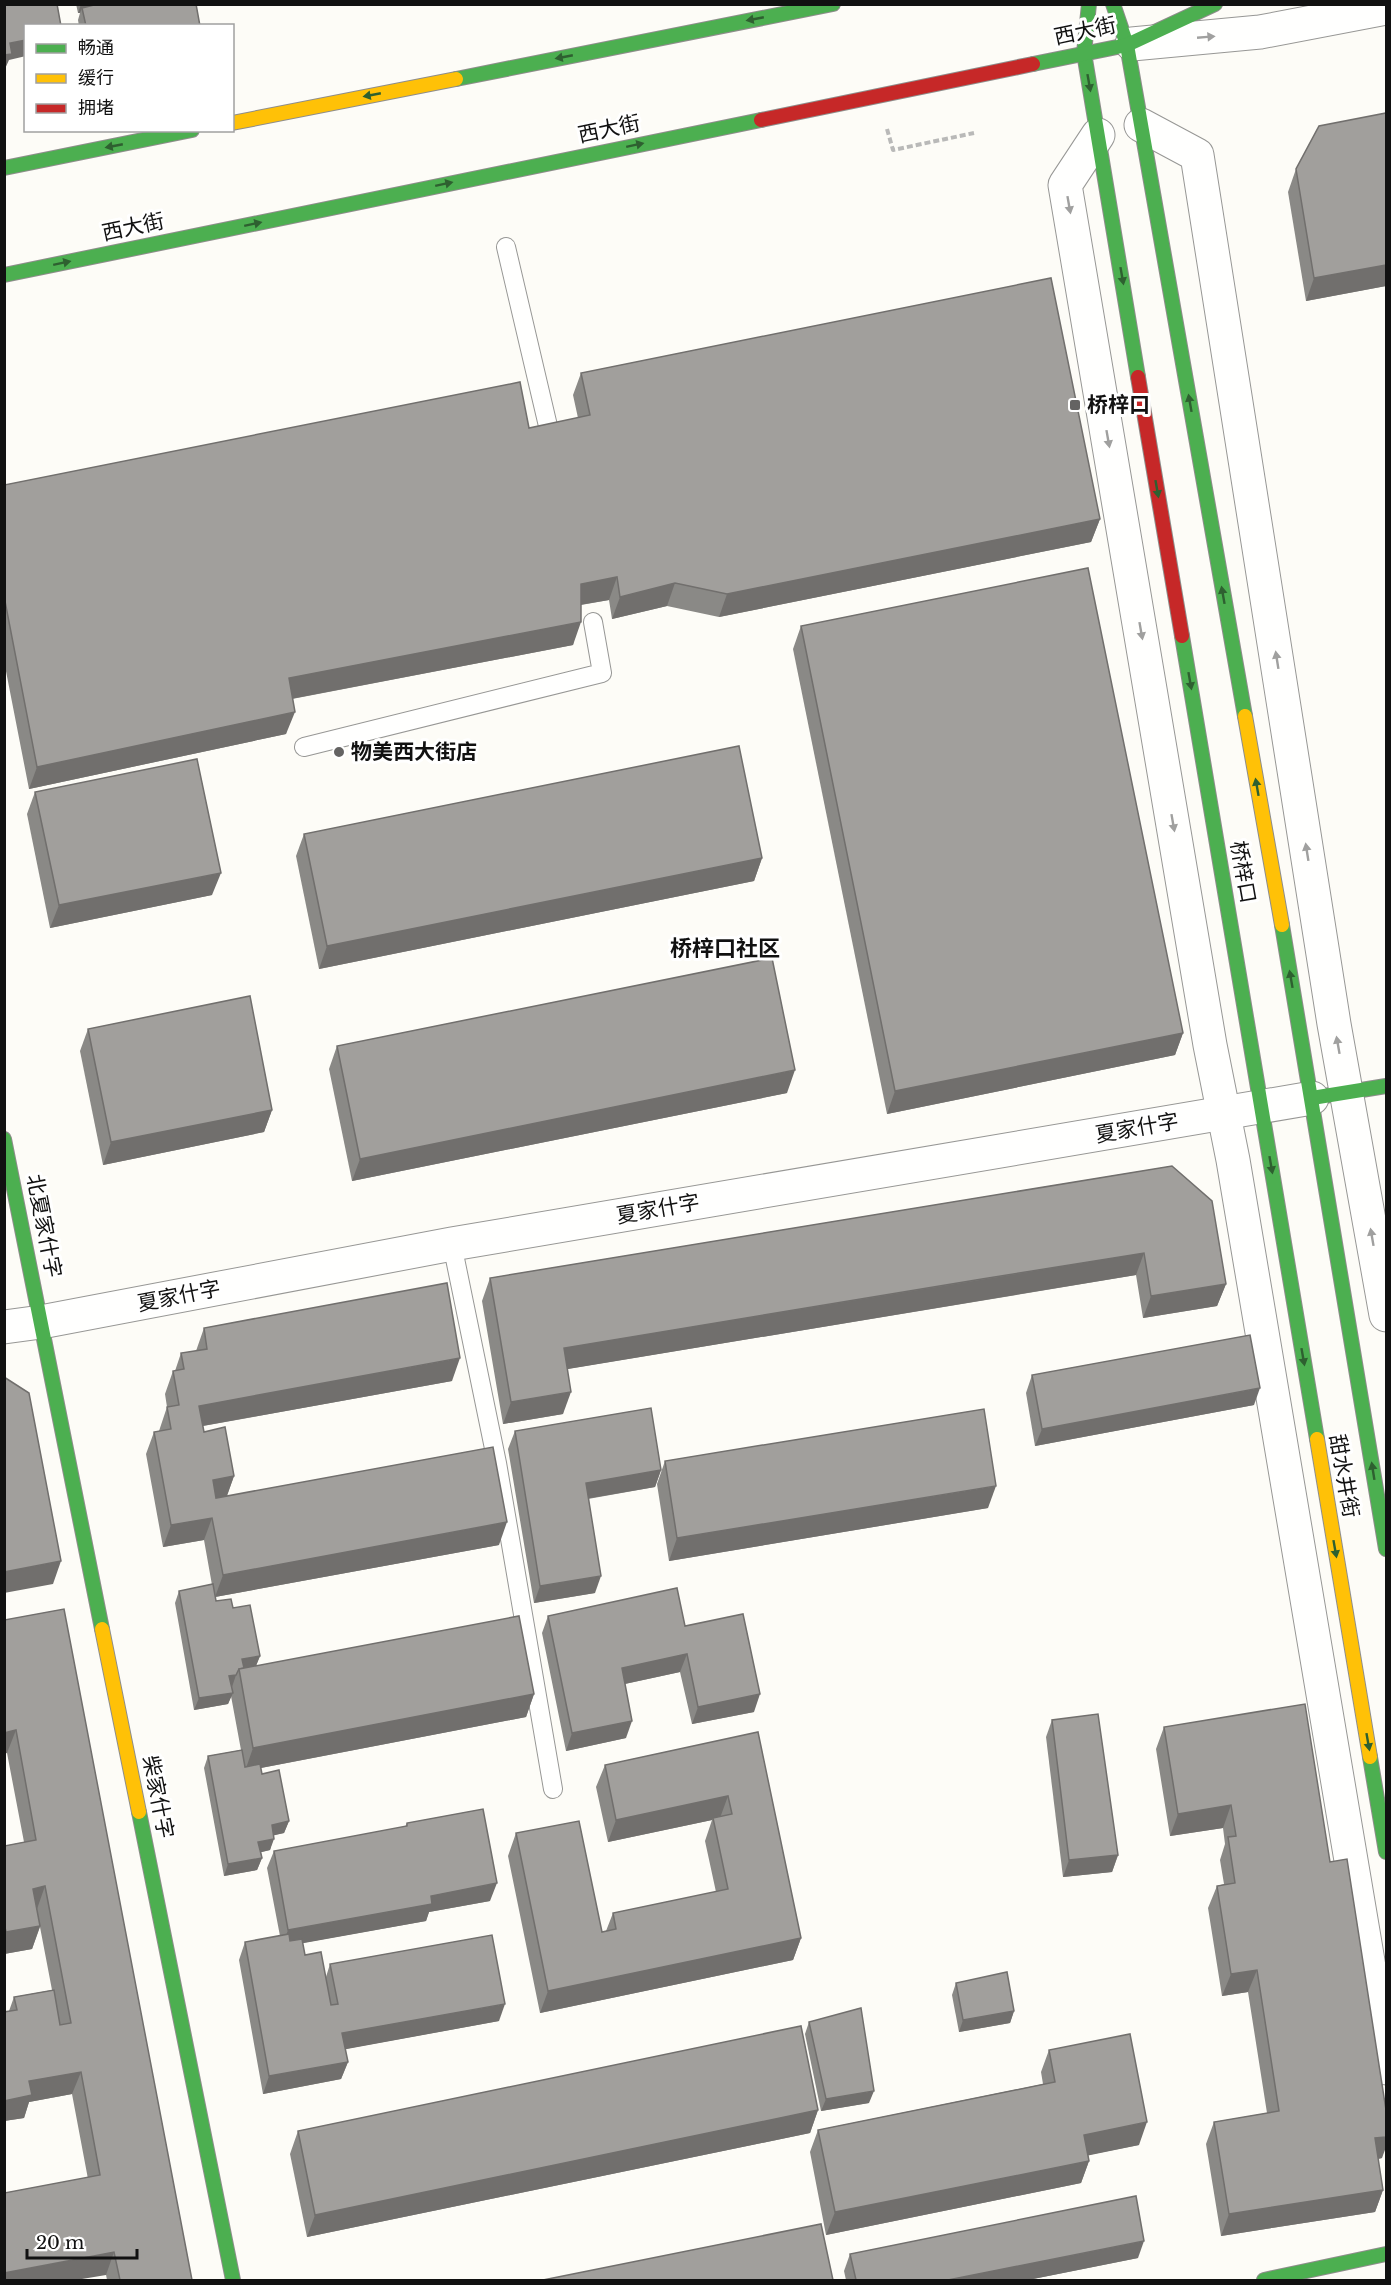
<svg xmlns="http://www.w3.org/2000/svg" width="1391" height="2285" font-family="'Libre Baskerville','Noto Sans SC',serif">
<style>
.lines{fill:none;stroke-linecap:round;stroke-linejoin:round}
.lane-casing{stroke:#979795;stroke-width:20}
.street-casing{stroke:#979795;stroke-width:35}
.fast-casing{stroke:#8e8d8b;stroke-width:16}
.slow-casing{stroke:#8e8d8b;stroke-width:16}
.jam-casing{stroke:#8e8d8b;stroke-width:16}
.path{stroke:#b9b9b8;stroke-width:4;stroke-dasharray:6 3;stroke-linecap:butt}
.lane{stroke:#fffffe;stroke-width:18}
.street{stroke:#fffffe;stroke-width:33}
.fast{stroke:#4caf50;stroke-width:14}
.slow{stroke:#ffc107;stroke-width:14}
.jam{stroke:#c62828;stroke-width:14}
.wall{fill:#8a8986}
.shaded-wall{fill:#716f6d}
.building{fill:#a19f9c;stroke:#716f6d;stroke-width:1.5}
.oneway{fill:#2e6030}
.oneway2{fill:#a0a09f}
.poi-dot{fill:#646362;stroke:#fff;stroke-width:2}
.labels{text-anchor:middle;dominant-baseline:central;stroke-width:6;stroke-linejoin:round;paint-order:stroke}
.street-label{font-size:21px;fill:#111;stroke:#fff}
.poi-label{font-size:21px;font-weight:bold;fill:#111;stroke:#fff;text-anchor:start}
.neighbourhood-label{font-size:22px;font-weight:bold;fill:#111;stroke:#fff}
</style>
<rect width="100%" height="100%" fill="#fdfcf7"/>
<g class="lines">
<defs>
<g id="lane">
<polyline points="506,247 548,426"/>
<polyline points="304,747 602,673 593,622"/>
<polyline points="452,1244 497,1463 553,1789"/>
</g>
<g id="street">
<polyline points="1132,44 1260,32 1386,8"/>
<polyline points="1141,125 1197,155 1334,1024 1386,1315"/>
<polyline points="1098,135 1065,185 1210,1045 1233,1160 1386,2068"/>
<polyline points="4,1327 41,1322 452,1244 1312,1098"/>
</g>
<g id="fast">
<polyline points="1089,4 1084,53 1138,377"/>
<polyline points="1113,4 1127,45 1245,716"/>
<polyline points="1033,64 1127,45 1215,4"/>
<polyline points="456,79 833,4"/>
<polyline points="4,168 192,130"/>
<polyline points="4,275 761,120"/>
<polyline points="1182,636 1317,1439"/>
<polyline points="1282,925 1386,1549"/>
<polyline points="1312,1098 1386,1086"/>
<polyline points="4,1139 102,1629"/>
<polyline points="1370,1757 1386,1852"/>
<polyline points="139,1812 233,2280"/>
<polyline points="1264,2280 1386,2254"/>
</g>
<g id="slow">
<polyline points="232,123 456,79"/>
<polyline points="1245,716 1282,925"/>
<polyline points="1317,1439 1370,1757"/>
<polyline points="102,1629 139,1812"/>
</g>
<g id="jam">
<polyline points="761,120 1033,64"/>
<polyline points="1138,377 1182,636"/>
</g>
</defs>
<use href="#lane" class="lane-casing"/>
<use href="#street" class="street-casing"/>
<use href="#fast" class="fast-casing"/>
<use href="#slow" class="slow-casing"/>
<use href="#jam" class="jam-casing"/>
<polyline class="path" points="887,129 893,150 974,133"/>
<use href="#lane" class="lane"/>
<use href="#street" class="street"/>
<use href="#fast" class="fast"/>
<use href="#slow" class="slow"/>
<use href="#jam" class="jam"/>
</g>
<g class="wall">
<polygon points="76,4 196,4 200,26 79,26 78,20 80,13 78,13"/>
<polygon points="1386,113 1386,286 1306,301 1288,192 1296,169"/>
<polygon points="581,373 1100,519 1091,542 719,617 667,606 612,619 609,600 581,605 573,645 292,699 286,734 29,789 4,661 4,485 529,428 578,418 573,395"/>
<polygon points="801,626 1183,1033 1175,1055 887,1114 793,649"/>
<polygon points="35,792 212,895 50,928 27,814"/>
<polygon points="304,834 762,858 754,881 319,969 296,856"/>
<polygon points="88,1029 272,1110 264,1132 103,1165 80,1051"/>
<polygon points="337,1046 787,1093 352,1181 329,1069"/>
<polygon points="1172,1166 1226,1284 1217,1306 1143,1318 1136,1275 974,1302 567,1369 563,1414 503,1424 482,1301 490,1278"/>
<polygon points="204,1328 452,1381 203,1426 204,1432 234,1476 227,1496 499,1545 215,1597 216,1601 233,1608 260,1656 256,1666 534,1694 526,1717 261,1768 262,1774 289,1821 284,1833 274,1835 270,1850 261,1852 262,1858 257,1870 224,1876 204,1768 208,1756 241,1750 231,1696 228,1704 194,1710 175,1603 179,1591 212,1585 204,1540 163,1547 146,1454 154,1432 159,1431 167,1407 165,1394 173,1371 175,1371 181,1353 196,1351"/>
<polygon points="1032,1375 1254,1405 1035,1446 1026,1393"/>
<polygon points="515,1431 661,1470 655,1487 588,1499 595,1593 534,1603 508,1449"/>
<polygon points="665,1461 988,1508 669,1561 657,1484"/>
<polygon points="548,1616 685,1626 754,1712 692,1724 680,1672 625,1684 626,1738 566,1751 542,1633"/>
<polygon points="4,1620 192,2280 107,2280 72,2094 29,2102 24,2118 4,2121 4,2012 9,2011 14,1997 52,1990 40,1927 32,1949 4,1954 4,1846 24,1842 7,1753"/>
<polygon points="1052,1720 1118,1855 1112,1872 1063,1877 1046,1737"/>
<polygon points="1164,1727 1330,1862 1382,2158 1378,2159 1383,2190 1375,2212 1221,2236 1206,2144 1214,2122 1267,2113 1248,1992 1222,1996 1208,1908 1217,1886 1224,1884 1220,1860 1225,1844 1223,1828 1170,1836 1156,1749"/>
<polygon points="758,1732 801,1938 793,1960 540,2013 508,1856 516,1833 602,1932 606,1931 613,1913 716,1892 705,1841 712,1820 608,1842 596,1787 605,1765"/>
<polygon points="407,1823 490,1901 429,1912 426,1921 302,1943 305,1955 326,1977 330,1964 499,2021 345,2049 348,2062 341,2079 263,2094 239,1960 245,1942 280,1936 267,1868 274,1851 405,1827"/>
<polygon points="956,1983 1014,2011 1010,2023 959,2032 952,1995"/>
<polygon points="809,2022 869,2103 821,2111 805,2034"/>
<polygon points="1049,2050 1139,2145 1088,2155 1089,2161 1081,2183 826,2235 810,2152 818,2130 1043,2084 1041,2072"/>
<polygon points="818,2110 810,2133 307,2237 290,2154 298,2131"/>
<polygon points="850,2254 1138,2258 1028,2280 846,2280 844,2271"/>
</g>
<g class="shaded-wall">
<polygon points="81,4 119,4 82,8 80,13 78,13"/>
<polygon points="26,40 26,56 9,60 4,71 4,55 10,43"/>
<polygon points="1386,265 1386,286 1306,301 1314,278"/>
<polygon points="1100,519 1091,542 719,617 727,594"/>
<polygon points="617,577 609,600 573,606 581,584"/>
<polygon points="675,583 667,606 612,619 620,597"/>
<polygon points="581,622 573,645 280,701 289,678"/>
<polygon points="295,712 286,734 29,789 37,767"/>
<polygon points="762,858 754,881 319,969 327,946"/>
<polygon points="221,873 212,895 50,928 59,905"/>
<polygon points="1183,1033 1175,1055 887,1114 895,1091"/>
<polygon points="795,1070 787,1093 352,1181 360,1159"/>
<polygon points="272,1110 264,1132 103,1165 111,1142"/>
<polygon points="1144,1253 1136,1275 556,1371 564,1348"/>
<polygon points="1226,1284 1217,1306 1143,1318 1151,1296"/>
<polygon points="460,1358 452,1381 191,1428 199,1406"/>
<polygon points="1260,1388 1254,1405 1035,1446 1042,1429"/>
<polygon points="571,1392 563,1414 503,1424 511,1402"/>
<polygon points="661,1470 655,1487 579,1500 586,1483"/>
<polygon points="234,1476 226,1498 205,1503 213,1480"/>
<polygon points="996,1486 988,1508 669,1561 677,1538"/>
<polygon points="212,1518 204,1540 163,1547 171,1525"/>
<polygon points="507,1522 499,1545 215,1597 223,1575"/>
<polygon points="61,1561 53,1584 4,1593 4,1572"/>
<polygon points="601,1576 595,1593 534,1603 540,1586"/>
<polygon points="687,1654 680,1672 615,1686 622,1668"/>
<polygon points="260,1656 255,1668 239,1671 242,1659"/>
<polygon points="236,1675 232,1687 225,1688 229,1676"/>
<polygon points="233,1693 228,1704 194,1710 199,1698"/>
<polygon points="534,1694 526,1717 245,1771 253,1748"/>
<polygon points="760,1694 754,1712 692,1724 698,1707"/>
<polygon points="632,1721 626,1738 566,1751 572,1733"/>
<polygon points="16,1730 7,1753 4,1754 4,1733"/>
<polygon points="728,1796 720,1818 713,1818 712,1820 608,1842 616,1820"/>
<polygon points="1231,1805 1223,1828 1170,1836 1178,1814"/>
<polygon points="289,1821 284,1833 267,1837 272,1825"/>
<polygon points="274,1839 270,1850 254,1854 258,1842"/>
<polygon points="1118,1855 1112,1872 1063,1877 1069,1860"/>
<polygon points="262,1858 257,1870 224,1876 228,1864"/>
<polygon points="497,1883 490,1901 429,1912 426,1921 282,1947 288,1930 431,1896"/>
<polygon points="45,1886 37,1909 33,1889"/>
<polygon points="40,1926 32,1949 4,1954 4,1938 6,1932"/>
<polygon points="801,1938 793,1960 540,2013 548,1991"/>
<polygon points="1257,1970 1248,1992 1222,1996 1231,1974"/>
<polygon points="505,2004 499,2021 336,2051 342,2033"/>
<polygon points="1014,2011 1010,2023 959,2032 963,2020"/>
<polygon points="348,2062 341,2079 263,2094 269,2076"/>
<polygon points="81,2072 72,2094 29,2102 24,2118 4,2121 4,2101 29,2081"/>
<polygon points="874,2091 869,2103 821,2111 826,2099"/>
<polygon points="818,2110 810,2133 307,2237 315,2215"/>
<polygon points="1147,2122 1139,2145 1076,2158 1084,2135"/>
<polygon points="1386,2137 1386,2147 1382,2158 1367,2161 1375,2138"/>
<polygon points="1089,2161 1081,2183 826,2235 835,2212"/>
<polygon points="1383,2190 1375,2212 1221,2236 1229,2214"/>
<polygon points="1144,2241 1138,2258 1028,2280 948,2280"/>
<polygon points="114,2252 106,2275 76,2280 4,2280 4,2273"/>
</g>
<g class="building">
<polygon points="4,4 57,4 61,26 26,26 26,40 10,43 12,54 4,55"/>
<polygon points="98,4 196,4 200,26 86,26 82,8"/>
<polygon points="1386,113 1386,265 1314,278 1296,169 1319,126"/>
<polygon points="1051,278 1100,519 727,594 675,583 620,597 617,577 581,584 581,622 289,678 295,712 37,767 4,596 4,485 520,382 529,428 590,415 581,373"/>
<polygon points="1088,568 1183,1033 895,1091 801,626"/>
<polygon points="739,746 762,858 327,946 304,834"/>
<polygon points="197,759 221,873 59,905 35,792"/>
<polygon points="772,958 795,1070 360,1159 337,1046"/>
<polygon points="250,996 272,1110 111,1142 88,1029"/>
<polygon points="1172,1166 1212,1201 1226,1284 1151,1296 1144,1253 982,1279 564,1348 571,1392 511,1402 490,1278"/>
<polygon points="447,1283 460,1358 199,1406 204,1432 225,1427 234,1476 213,1480 216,1498 493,1447 507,1522 223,1575 212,1518 171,1525 154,1432 171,1429 167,1407 179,1405 173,1371 184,1369 181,1353 207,1349 204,1328"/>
<polygon points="1250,1335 1260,1388 1042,1429 1032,1375"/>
<polygon points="4,1377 29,1393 61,1561 4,1572"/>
<polygon points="651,1408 661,1470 586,1483 601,1576 540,1586 515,1431"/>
<polygon points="984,1409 996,1486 677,1538 665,1461"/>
<polygon points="213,1584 216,1601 231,1599 233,1608 250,1605 260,1656 242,1659 244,1668 239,1669 236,1675 229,1676 233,1693 199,1698 179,1591"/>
<polygon points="677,1588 685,1626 743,1614 760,1694 698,1707 687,1654 622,1668 632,1721 572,1733 548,1616"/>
<polygon points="64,1609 192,2280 120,2280 114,2252 4,2273 4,2193 100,2175 81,2072 29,2081 32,2095 4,2101 4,2012 17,2010 14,1997 54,1990 60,2025 71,2023 45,1886 33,1889 40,1926 6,1932 4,1923 4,1846 36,1840 16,1730 4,1733 4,1620"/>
<polygon points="519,1616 534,1694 253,1748 239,1669"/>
<polygon points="1305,1704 1330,1862 1347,1859 1386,2110 1386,2137 1375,2138 1383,2190 1229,2214 1214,2122 1279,2111 1257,1970 1231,1974 1217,1886 1235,1883 1228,1837 1236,1836 1231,1805 1178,1814 1164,1727"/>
<polygon points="1098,1714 1118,1855 1069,1860 1052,1720"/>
<polygon points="758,1732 801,1938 548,1991 516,1833 579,1821 602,1932 616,1929 613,1913 728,1889 713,1818 732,1814 728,1796 616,1820 605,1765"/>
<polygon points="242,1750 245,1767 260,1764 262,1774 279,1770 289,1821 272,1825 274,1839 258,1842 262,1858 228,1864 208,1756"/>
<polygon points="483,1809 497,1883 431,1896 432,1904 288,1930 274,1851 407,1826 407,1823"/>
<polygon points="289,1934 290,1941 302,1939 305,1955 321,1952 331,2005 338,2004 330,1964 492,1935 505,2004 342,2033 348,2062 269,2076 245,1942"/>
<polygon points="1007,1972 1014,2011 963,2020 956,1983"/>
<polygon points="861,2008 874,2091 826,2099 809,2022"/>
<polygon points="801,2026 818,2110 315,2215 298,2131"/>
<polygon points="1130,2034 1147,2122 1084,2135 1089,2161 835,2212 818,2130 1055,2082 1049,2050"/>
<polygon points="1136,2196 1144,2241 948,2280 856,2280 850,2254"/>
<polygon points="821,2224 833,2280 543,2280"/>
</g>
<defs><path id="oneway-solid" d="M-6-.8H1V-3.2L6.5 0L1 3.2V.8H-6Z" transform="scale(1.5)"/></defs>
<g class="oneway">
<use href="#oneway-solid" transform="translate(755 19) rotate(169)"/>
<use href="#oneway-solid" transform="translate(564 57) rotate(169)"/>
<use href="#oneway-solid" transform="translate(1089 83) rotate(80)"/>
<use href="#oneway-solid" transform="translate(372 95) rotate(169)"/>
<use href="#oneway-solid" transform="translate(635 145) rotate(-12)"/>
<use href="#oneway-solid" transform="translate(114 146) rotate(169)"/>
<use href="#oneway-solid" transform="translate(444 184) rotate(-12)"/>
<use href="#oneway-solid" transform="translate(253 224) rotate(-12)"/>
<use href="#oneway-solid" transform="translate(62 263) rotate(-12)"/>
<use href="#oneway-solid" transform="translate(1122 276) rotate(80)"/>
<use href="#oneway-solid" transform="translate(1190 403) rotate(-100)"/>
<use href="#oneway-solid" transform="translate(1157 489) rotate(80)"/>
<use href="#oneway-solid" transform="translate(1223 595) rotate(-100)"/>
<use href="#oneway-solid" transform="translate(1190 681) rotate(80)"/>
<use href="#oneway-solid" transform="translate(1257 787) rotate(-100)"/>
<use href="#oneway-solid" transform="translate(1291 979) rotate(-100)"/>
<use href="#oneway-solid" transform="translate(1271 1165) rotate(80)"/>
<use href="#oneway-solid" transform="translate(1303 1357) rotate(80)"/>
<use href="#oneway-solid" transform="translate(1373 1471) rotate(-99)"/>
<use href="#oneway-solid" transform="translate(1335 1549) rotate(80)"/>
<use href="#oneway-solid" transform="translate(1368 1742) rotate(80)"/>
</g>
<g class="oneway2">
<use href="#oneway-solid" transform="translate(1206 37) rotate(-5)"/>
<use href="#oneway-solid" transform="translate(1069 205) rotate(80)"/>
<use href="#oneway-solid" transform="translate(1108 439) rotate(80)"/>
<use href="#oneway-solid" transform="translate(1141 631) rotate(80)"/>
<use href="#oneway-solid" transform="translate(1277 660) rotate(-99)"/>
<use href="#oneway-solid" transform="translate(1173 823) rotate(80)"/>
<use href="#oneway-solid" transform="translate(1307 852) rotate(-99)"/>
<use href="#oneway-solid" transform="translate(1338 1045) rotate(-100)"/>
<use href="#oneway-solid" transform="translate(1372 1237) rotate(-100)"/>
</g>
<g class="poi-dot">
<rect x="1069" y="399" width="12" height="12" rx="3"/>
<circle cx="339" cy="752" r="6"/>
</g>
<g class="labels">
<g class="street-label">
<text transform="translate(1085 31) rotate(-12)">西大街</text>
<text transform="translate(609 129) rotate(-12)">西大街</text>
<text transform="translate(133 227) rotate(-12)">西大街</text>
<text transform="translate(1243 872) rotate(80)">桥梓口</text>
<text transform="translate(1137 1128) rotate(-10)">夏家什字</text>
<text transform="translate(658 1209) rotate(-10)">夏家什字</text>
<text transform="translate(44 1226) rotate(79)">北夏家什字</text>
<text transform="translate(179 1296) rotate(-11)">夏家什字</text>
<text transform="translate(1344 1476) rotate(80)">甜水井街</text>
<text transform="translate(158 1797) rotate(79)">柴家什字</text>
</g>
<g class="poi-label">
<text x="1087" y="405">桥梓口</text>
<text x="351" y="752">物美西大街店</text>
</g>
<g class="neighbourhood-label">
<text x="725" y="948">桥梓口社区</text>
</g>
</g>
<rect width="1391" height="2285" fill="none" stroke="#111111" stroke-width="12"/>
<rect x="24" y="24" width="210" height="108" fill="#ffffff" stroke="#a0a0a0" stroke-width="1.5"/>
<rect x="36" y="44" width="30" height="9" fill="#4caf50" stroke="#a0a0a0" stroke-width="1.5"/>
<text x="78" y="54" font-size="18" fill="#111111">畅通</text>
<rect x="36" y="74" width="30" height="9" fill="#ffc107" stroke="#a0a0a0" stroke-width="1.5"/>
<text x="78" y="84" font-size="18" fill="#111111">缓行</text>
<rect x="36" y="104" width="30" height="9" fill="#c62828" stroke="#a0a0a0" stroke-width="1.5"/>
<text x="78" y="114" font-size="18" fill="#111111">拥堵</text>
<path d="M27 2249v9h110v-9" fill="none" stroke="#111111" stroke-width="3"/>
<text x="36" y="2249" font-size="18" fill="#111111" stroke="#ffffff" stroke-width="4.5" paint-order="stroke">20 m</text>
</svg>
